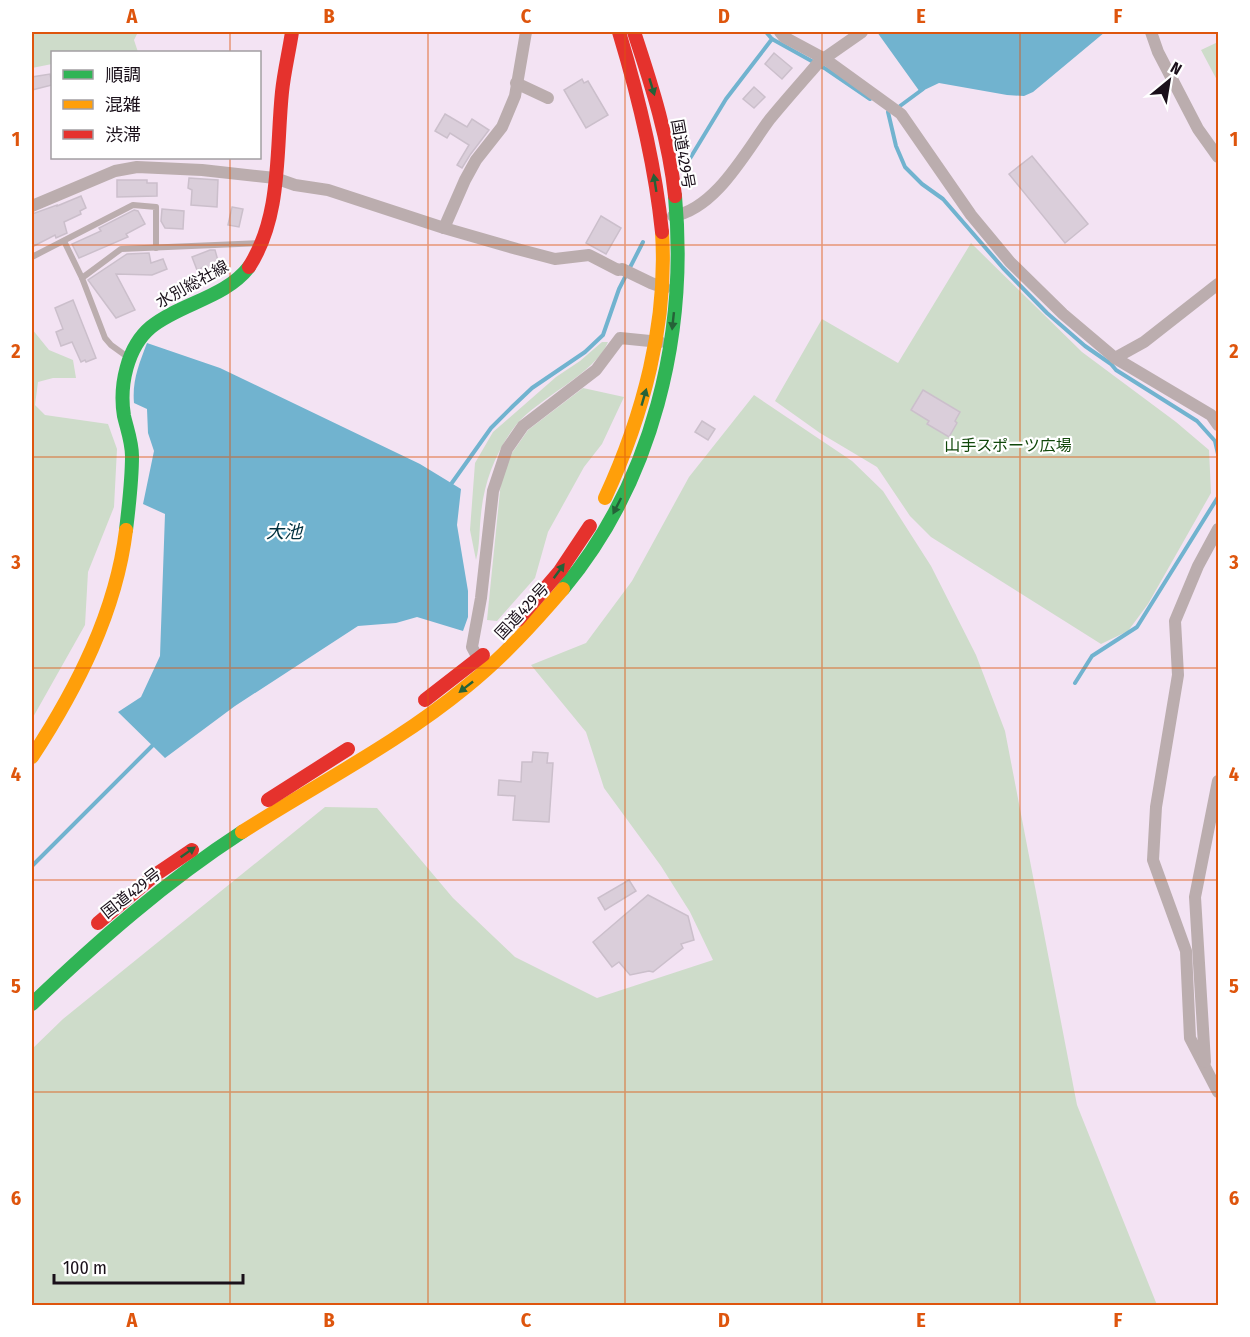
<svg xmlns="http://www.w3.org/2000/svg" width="1250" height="1337" font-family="'Fira Sans Condensed','Noto Sans JP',sans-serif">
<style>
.green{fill:#cedcca}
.water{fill:#71b3cf}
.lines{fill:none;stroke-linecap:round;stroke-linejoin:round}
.stream{stroke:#71b3cf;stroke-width:4}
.building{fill:#daceda;stroke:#cbbfcb;stroke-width:1.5}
.lane{stroke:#bbadae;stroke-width:6}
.street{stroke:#bbadae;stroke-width:12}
.fast{stroke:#30b455;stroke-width:14}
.slow{stroke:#ff9f0a;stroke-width:14}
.jam{stroke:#e5322d;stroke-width:14}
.oneway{fill:#256238}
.grid{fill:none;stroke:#de550d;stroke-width:1.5;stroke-opacity:0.55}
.labels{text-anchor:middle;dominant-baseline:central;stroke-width:4.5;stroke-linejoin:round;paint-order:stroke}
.street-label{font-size:16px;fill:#1a101a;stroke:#fff}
.park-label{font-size:16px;fill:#11480b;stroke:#fff}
.water-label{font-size:18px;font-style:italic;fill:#01303e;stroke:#fff}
.neatline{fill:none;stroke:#de550d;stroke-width:2}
.grid-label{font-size:20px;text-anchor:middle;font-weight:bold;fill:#de550d}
</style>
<rect width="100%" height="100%" fill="#f3e3f3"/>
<g class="green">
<polygon points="32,32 138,32 134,40 138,52 52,52 52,64 32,68"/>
<polygon points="1218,42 1218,82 1201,50"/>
<polygon points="971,243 1082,352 1176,422 1209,450 1211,493 1148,604 1128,631 1101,644 931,537 910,516 877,467 820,433 775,401 822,319 898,363"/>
<polygon points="32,329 49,350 73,360 76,378 53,378 38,382 35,405 45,415 108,424 117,449 114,507 88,572 85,625 32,719"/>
<path d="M602,342h6c-13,32 -70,56 -92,83 -20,26 -32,57 -35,89 -2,16 -1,31 -5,46l-6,-30 5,-67 18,-31 63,-55 24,-16z"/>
<polygon points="583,388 624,397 602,444 584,467 548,532 535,578 497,621 487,620 501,481 512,453 528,430"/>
<polygon points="754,395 852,461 883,491 931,566 976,655 1005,731 1077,1105 1157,1305 32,1305 32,1049 63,1019 325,807 377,808 453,898 515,957 597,998 713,960 690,912 661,866 604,788 586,732 531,665 586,643 632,581 689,477"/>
</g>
<g class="water">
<polygon points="877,32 1105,32 1033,92 1024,96 1007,95 939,83 920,92"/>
<path d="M147,343l73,25 200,96 41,25 -4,36 11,66v26l-5,14 -46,-14 -21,6 -38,3 -123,80 -70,52 -47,-46 23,-15 19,-41 5,-142 -22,-10 11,-53 -6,-18 -1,-24 -13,-6c-2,-22 5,-39 13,-60z"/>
</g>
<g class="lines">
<g class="stream">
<polyline points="772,39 826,69 870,99"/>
<polyline points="900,106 923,89"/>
<polyline points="888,112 896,146 905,167 922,184 943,199 1003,268 1047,313 1085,346 1111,364 1116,370 1197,421 1215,441 1218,454"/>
<polyline points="686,165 726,99 772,39 766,32"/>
<polyline points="449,487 491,428 513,406 532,388 585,352 603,335 619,289 643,242"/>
<polyline points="1075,683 1092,656 1137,627 1218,497"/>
<polyline points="32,866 154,744"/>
</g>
</g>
<g class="building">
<polygon points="774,53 792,68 782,79 765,64"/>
<polygon points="50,74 52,85 32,90 32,77"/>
<polygon points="582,79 584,83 588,81 608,115 586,128 564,90"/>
<polygon points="754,87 765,97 754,108 743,99"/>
<polygon points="445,114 467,127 472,119 489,130 470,155 462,168 457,165 469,145 450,133 447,138 435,131"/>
<polygon points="1032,156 1088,224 1065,243 1009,174"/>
<polygon points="189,178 218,180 217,207 191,205 192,190 188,188"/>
<polygon points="117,180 147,180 147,183 157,183 157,196 117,197"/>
<polygon points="81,196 86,208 80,211 81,214 64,222 67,233 56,238 55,235 32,247 32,214 57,205 57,206"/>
<polygon points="232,207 243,209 239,227 228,225"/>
<polygon points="162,209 184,211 183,229 165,228 161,221"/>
<polygon points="134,210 138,211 145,224 126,234 128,237 79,258 72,244 101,231 99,228"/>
<polygon points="601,216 621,228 606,254 586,243"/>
<polygon points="210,250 215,250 220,268 208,272 206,266 197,270 192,257"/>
<polygon points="149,253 151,263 163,259 167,269 152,275 116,274 135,310 116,318 88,280 127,254"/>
<polygon points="73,300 96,358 86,362 85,360 81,362 72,342 61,346 56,332 63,329 55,308"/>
<polygon points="923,390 960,412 955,421 957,423 949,437 927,424 929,421 911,410"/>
<polygon points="702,421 715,429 708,440 695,432"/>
<polygon points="533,752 548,753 547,763 553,763 549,822 513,820 515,796 498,795 499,780 521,782 522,762 532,762"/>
<polygon points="629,880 636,891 605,910 598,898"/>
<polygon points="648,895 688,916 694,940 681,944 683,948 653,972 649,971 630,975 619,962 612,967 593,942"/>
</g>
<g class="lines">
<g class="lane">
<polyline points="64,241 82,278"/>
<polyline points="32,257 133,205 156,207 156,248"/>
<polyline points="129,358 111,345 105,338 82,278 121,249 260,243"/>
</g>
<g class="street">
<polyline points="780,32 784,37 825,59 901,114 971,215 1010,262 1063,314 1115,358 1211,415 1218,425"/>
<polyline points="1151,32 1158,52 1198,129 1218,157"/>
<polyline points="516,83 548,98"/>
<polyline points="32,206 115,171 137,167 202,170 275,178 295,185 328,190 444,228 517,249 555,259 589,255 618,270 622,269 651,283 665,288"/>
<path d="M673,216c43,-7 73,-65 97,-97 14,-17 29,-34 43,-50l6,-7 43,-30"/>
<polyline points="444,228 465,180 476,160 502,127 515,96 526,32"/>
<polyline points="1115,358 1144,342 1218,284"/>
<polyline points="1218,529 1198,566 1175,621 1178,675 1156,807 1153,860 1186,951 1190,1038 1218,1092"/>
<polyline points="481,664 472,647 481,598 493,491 507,449 523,426 596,370 620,338 660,342"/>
<polyline points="1205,1062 1195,897 1218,781"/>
</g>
<g class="fast">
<path d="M126,530c3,-25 6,-49 6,-74 0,-14 -5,-27 -8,-40 -5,-30 3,-69 27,-89 30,-24 74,-29 98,-60"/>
<path d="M563,589c90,-108 125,-254 112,-393"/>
<path d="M32,1004c66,-63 133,-122 210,-172"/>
</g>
<g class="slow">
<path d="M605,498c38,-82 63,-175 57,-266"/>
<path d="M32,757c45,-69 84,-145 94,-227"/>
<path d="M242,832c75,-48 156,-89 225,-146 36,-29 66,-62 96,-97"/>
</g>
<g class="jam">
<path d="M619,32c20,66 36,132 43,200"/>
<path d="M634,32c18,54 35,108 41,164"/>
<path d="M249,267c33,-51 27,-117 33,-175 2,-20 7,-40 10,-60"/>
<polyline points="518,620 560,571 590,526"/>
<polyline points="425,700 483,655"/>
<polyline points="268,800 348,749"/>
<polyline points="98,923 155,875 192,850"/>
</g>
</g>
<defs><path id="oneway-solid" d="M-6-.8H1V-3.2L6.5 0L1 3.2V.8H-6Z" transform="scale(1.5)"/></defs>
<g class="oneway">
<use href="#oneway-solid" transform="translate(652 87) rotate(73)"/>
<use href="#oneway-solid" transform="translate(655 183) rotate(-99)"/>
<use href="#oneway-solid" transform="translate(673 321) rotate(96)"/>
<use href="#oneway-solid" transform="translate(644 397) rotate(-74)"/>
<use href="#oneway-solid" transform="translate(617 506) rotate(117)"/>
<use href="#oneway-solid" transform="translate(559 571) rotate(-54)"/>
<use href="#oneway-solid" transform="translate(466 687) rotate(142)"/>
<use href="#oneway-solid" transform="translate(188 852) rotate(-35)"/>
</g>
<path class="grid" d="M230,32v20M428,32v1274M625,32v1274M822,32v1274M1020,32v1274M230,158v1148M32,245h1186M32,457h1186M32,668h1186M32,880h1186M32,1092h1186"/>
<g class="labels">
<g class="street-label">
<text transform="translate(683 154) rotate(80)">国道429号</text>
<text transform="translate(192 284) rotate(-29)">水別総社線</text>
<text transform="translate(522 611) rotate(-47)">国道429号</text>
<text transform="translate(131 893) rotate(-38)">国道429号</text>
</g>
<g class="park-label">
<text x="1008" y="445">山手スポーツ広場</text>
</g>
<g class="water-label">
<text x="284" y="532">大池</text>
</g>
</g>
<rect width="1250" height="1337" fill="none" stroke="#ffffff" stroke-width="66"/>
<rect x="51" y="51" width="210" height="108" fill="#ffffff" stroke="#a39fa3" stroke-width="1.5"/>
<rect x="63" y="70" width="30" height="9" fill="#30b455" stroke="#a39fa3" stroke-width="1.5"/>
<text x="105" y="81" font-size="18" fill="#1a101a">順調</text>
<rect x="63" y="100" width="30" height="9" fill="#ff9f0a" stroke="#a39fa3" stroke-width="1.5"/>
<text x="105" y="111" font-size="18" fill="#1a101a">混雑</text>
<rect x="63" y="130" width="30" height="9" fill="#e5322d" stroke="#a39fa3" stroke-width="1.5"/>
<text x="105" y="141" font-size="18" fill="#1a101a">渋滞</text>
<g transform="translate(1169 81) rotate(30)" stroke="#ffffff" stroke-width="4.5" paint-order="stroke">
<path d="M0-4.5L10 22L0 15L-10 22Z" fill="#1a101a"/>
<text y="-9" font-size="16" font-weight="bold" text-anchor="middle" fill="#1a101a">N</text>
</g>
<path d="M54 1274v9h189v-9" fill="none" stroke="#1a101a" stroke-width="3"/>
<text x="63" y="1274" font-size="18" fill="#1a101a" stroke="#ffffff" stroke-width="4.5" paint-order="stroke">100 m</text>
<rect x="33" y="33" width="1184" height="1271" class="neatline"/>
<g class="grid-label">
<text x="132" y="23">A</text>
<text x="329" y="23">B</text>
<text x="526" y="23">C</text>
<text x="724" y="23">D</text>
<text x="921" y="23">E</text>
<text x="1118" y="23">F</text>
<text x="16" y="146">1</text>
<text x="1234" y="146">1</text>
<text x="16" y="358">2</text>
<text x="1234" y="358">2</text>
<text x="16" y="569">3</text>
<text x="1234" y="569">3</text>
<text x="16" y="781">4</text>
<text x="1234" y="781">4</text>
<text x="16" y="993">5</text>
<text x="1234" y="993">5</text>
<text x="16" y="1205">6</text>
<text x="1234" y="1205">6</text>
<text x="132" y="1327">A</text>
<text x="329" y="1327">B</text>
<text x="526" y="1327">C</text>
<text x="724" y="1327">D</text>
<text x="921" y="1327">E</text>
<text x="1118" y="1327">F</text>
</g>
</svg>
